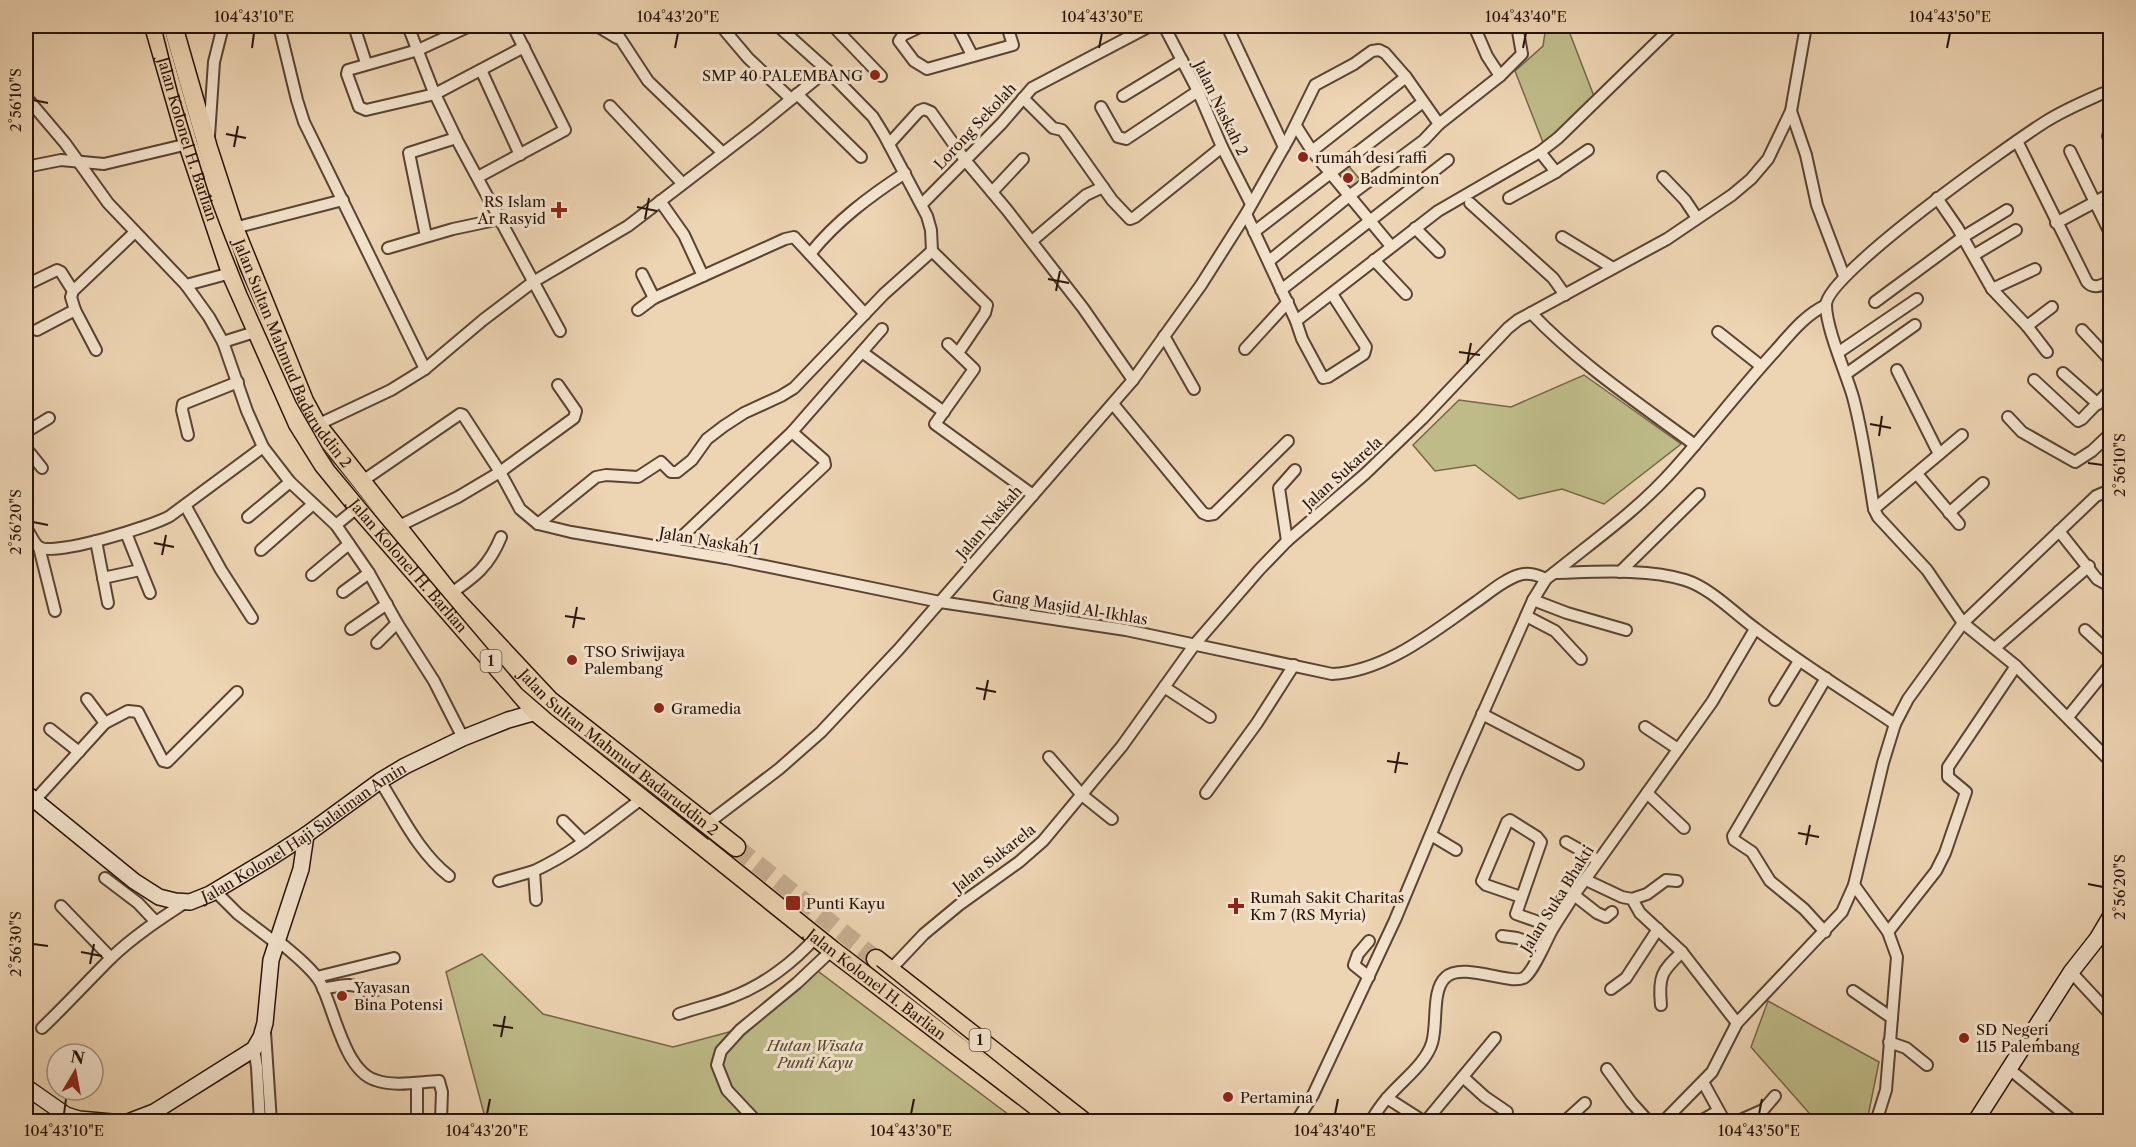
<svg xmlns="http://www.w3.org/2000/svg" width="2136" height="1147" font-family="'Libre Caslon Text',serif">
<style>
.green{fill:#bebb88;stroke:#746748;stroke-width:1.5}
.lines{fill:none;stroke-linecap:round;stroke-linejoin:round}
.highway-tunnel{stroke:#c6ad90;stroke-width:18;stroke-dasharray:18 9;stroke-linecap:butt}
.street-casing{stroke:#5a4333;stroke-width:14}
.secondary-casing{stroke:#291309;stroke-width:18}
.highway-casing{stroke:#291309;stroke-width:21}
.street{stroke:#f3e3cd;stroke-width:10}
.secondary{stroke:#f3e3cd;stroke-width:15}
.highway{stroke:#edd4b2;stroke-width:18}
.tram{stroke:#291309;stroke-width:1.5}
.ticks{fill:none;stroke:#291309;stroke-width:2}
.poi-dot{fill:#8f2418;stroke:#f3e3cd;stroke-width:2}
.labels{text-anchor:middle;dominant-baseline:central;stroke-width:6;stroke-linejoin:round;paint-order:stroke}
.shield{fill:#f3e3cd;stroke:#665144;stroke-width:1.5}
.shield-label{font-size:14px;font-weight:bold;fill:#291309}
.poi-label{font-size:15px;fill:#291309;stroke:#f3e3cd;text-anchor:start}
.street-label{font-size:15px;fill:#291309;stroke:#f3e3cd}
.park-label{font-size:15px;font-style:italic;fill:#56452f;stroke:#f3e3cd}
.neatline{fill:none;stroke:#291309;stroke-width:2}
.ticks-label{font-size:15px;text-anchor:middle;fill:#291309}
</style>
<rect width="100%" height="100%" fill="#edd4b2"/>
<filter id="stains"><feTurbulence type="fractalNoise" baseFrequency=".00333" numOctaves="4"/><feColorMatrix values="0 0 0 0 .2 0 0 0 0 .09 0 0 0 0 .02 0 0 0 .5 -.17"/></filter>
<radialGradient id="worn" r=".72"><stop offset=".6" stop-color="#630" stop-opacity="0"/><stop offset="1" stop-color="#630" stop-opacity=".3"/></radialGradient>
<g class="green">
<polygon points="1546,26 1567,26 1597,104 1544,145 1515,71 1543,46"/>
<polygon points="1347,164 1362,182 1350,192 1335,173"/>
<polygon points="1584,375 1681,444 1604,504 1562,489 1519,499 1475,465 1435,471 1413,445 1459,400 1511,407"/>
<polygon points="482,954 543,1014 673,1047 729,1032 815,969 1017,1121 486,1121 446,972"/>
<polygon points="1768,1001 1879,1062 1867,1121 1816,1121 1751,1047"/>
</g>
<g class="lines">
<polyline class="highway-tunnel" points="736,847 876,959"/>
<defs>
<g id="street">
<polyline points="279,26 297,100 304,122 425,369"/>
<polyline points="354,26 366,63"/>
<polyline points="408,26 433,90 457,140 560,331"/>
<polyline points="470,26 418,50 348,70 347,74 359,107 366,110 435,94 524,47"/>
<polyline points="597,26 617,38"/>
<polyline points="612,26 648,81 723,153"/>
<polyline points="721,26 748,58 791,99"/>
<polyline points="778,26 827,70 873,117 884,135 927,216 931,230 932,251"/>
<polyline points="833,26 881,76"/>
<polyline points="922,26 903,35 899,41 914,61 927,69 1013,45 1007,26"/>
<polyline points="957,26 972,55"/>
<polyline points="1164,26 1198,91 1222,147 1251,204"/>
<polyline points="1227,26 1284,147"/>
<polyline points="1474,26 1487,56 1500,76"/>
<polyline points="481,70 520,155"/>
<path d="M2110,90c-22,10 -45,19 -65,32 -33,21 -219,152 -219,183 0,23 20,68 27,92 10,37 15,75 21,112l4,8 49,53 36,53 53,43 94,95"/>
<polyline points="797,94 861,157"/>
<polyline points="1123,96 1182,60"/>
<polyline points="26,97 65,143 108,203 186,285 231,273"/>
<polyline points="1023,98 1053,128 1062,130 1066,135 1112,200 1130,219 1135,217 1222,147"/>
<polyline points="610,106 682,183"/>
<polyline points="1101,107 1118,137 1126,139 1198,91"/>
<polyline points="1791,111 1806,155 1817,205 1844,276"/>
<polyline points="1296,126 1312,151 1391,246"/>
<polyline points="209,136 214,62 223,26"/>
<polyline points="2108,136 2110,141"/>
<path d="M2017,141l70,141c7,8 15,3 23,-1"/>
<polyline points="889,144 919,111 924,109 931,112 965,160 1007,210 1083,308 1133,380"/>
<polyline points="1312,151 1406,77"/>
<polyline points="2070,151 2110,233"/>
<polyline points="1540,152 1556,172"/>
<polyline points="26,167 61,160 104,164 188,144"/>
<polyline points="478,177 565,130 513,26"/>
<polyline points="1663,177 1685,200 1697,218"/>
<polyline points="992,192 1023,159"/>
<polyline points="1509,198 1556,172 1588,150"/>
<polyline points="1937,198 1957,227 1992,289 2027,326 2047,352"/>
<polyline points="660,201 684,235 703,276"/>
<polyline points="1470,203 1553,278 1565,295"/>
<polyline points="922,204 1002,123 1032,88 1150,26"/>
<polyline points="1246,214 1296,321 1438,211 1540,152 1558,138 1673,26"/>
<polyline points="2056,223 2110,194"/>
<polyline points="234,228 343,200"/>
<polyline points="1415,228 1439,252"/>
<polyline points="1254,232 1423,102"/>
<polyline points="426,236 409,153 456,138"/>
<polyline points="1562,237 1613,268"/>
<polyline points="1032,241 1086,195 1103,187"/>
<polyline points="388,248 453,229 500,219"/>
<path d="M810,254c26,-33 60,-58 95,-81"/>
<polyline points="1974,255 2016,230"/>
<polyline points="1374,260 1406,294"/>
<polyline points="1269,261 1349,196 1424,140 1439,124 1500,76 1522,54 1517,26"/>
<polyline points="642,274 654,298"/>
<polyline points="26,285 57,270 61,272 73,291"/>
<polyline points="186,285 209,317 223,342"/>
<polyline points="1992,289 2035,269"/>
<polyline points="1281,290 1448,160"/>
<polyline points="1875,302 1963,237 2007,210"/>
<polyline points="638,310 654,298 785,239 794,237 865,314"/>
<path d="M1531,313c50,52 106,89 164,132"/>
<polyline points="1296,321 1302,339 1323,378 1328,377 1364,354 1366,347 1332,294"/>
<polyline points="2027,326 2052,307"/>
<polyline points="37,330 75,310"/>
<polyline points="2082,330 2110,360"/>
<polyline points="258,331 223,342 247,411 263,447"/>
<polyline points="1718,332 1761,366"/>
<polyline points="1164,336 1194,389"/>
<polyline points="948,344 974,369 935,424 1033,495"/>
<polyline points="1245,349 1288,302"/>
<polyline points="96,350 75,310 71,297 73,291 135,232"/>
<polyline points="862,352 944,412"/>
<polyline points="1839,352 1917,299"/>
<polyline points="1897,370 1939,454"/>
<polyline points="2063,373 2098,404"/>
<polyline points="1846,374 1915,325"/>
<polyline points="2034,380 2078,421 2082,419 2110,390"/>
<polyline points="1113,404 1203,513 1208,515 1214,514 1288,441"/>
<polyline points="2008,417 2022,432 2075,462 2092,451 2110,434"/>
<polyline points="317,425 391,390 425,369 483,320 533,282 628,226 757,127 827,70"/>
<polyline points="26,432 49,418"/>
<polyline points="188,435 182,410 183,404 238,382"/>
<polyline points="26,448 42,468"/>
<polyline points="1917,474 1959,524"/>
<path d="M361,482l99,-68 3,1 37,57 20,37 18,15 33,8 155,26 214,44 186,28 206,44c54,-3 101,-42 144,-72 13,-9 27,-22 43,-27 10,-3 18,0 27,4"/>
<polyline points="185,505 221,570 252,618"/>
<polyline points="1874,509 1962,435"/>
<polyline points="1949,513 1983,483"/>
<polyline points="248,517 290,482"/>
<polyline points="538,524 596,477 606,475 638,477 661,462 671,472 677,472 692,460 707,439 724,426 744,413 781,396 794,388 884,294 932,251 987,305 985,313 958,353"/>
<polyline points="336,525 369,573 397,623 434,681 463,738"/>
<polyline points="397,527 458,497 500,472 574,418 576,411 558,385"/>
<path d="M26,528c4,5 8,16 13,19 15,10 114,-21 131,-31l93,-69 27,35 46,43 22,-18"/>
<polyline points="2059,531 2097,579 2110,586"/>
<polyline points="126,533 150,593"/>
<polyline points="96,541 108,603"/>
<polyline points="1287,541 1279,488 1295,470"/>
<polyline points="39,547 55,611"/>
<polyline points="670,548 792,432 882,329"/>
<polyline points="261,550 312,505"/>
<polyline points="726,558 825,465 824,460 792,432"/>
<polyline points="1620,572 1699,494"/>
<path d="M1554,573c42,-34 85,-64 121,-105 34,-38 66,-80 101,-118 15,-17 29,-35 50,-45"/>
<polyline points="312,575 349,544"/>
<polyline points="103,578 140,570"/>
<polyline points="343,592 369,573"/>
<path d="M450,594c26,-18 39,-28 51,-57"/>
<polyline points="1533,600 1567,613 1626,630"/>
<polyline points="1526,616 1555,631 1581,659"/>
<polyline points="351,629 387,604"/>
<polyline points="2085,630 2110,653"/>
<polyline points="377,643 397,623"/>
<polyline points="1996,647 2089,566"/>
<polyline points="1164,687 1210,717"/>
<polyline points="87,699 105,723"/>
<polyline points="1775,700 1799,661"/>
<polyline points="1482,714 1578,764"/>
<polyline points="2068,717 2110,665"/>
<polyline points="1645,727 1678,749"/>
<polyline points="50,729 79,752"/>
<polyline points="1049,757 1082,795 1112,819"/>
<path d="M380,781c21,33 38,71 69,95"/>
<polyline points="1206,793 1257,723 1294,665"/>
<polyline points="1647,793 1684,828"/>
<polyline points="35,800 105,723 128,711 138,712 163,761 167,762 237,692"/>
<polyline points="563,821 584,842"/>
<polyline points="708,823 779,769 821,732 899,649 1133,380 1201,285 1246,214 1289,138 1315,85 1354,64 1372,51 1379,50 1385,53 1406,77 1439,124"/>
<polyline points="1431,835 1456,850"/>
<polyline points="1566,842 1598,860"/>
<polyline points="105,878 138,903 155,921"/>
<polyline points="1586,880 1622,897 1632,899 1640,913 1682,952 1737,1023"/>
<polyline points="499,881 534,871"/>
<polyline points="1854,885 1888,932 1897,957 1886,1090 1876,1122"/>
<polyline points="215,891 238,914 276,943"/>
<polyline points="1574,895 1597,913 1606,917 1612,912"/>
<polyline points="1521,897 1486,885 1482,881 1507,822 1510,820 1537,837 1541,842 1516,914 1553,927"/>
<polyline points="1632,899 1647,894 1666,880 1677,881"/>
<path d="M536,900l-2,-29c41,-19 74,-47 110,-74"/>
<polyline points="61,906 111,958"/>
<polyline points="1825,932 1804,909 1770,881 1752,852 1734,840 1733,836 1826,678"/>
<polyline points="1888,932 1936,871 1945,853 1966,792 1948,777 1948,767 2016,666"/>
<polyline points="1502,936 1517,938 1543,947"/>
<path d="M277,940c13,11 35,28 43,42 14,26 24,88 55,98 20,7 43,2 64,1l3,11 -1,27"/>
<polyline points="1369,941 1358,954 1354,965 1369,977"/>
<polyline points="890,970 924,934 959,905 1019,862 1043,841 1122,746 1195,644 1259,570 1287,541 1365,474 1422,419 1508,328 1518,320 1667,239 1732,195 1751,179 1768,159 1791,111 1806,26"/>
<polyline points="2071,972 2110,1014"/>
<polyline points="317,977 394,958"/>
<path d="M323,989c19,-4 29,-8 46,3l11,-3"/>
<polyline points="1611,989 1626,978 1658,929"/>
<polyline points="1853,991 1892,1018"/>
<path d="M1661,1005c-3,-29 1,-34 21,-53"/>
<path d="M679,1014c17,-6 36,-10 53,-17 32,-12 62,-35 84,-60"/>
<path d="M42,1028c24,-23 46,-47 69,-70 23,-22 49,-39 75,-56"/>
<polyline points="265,1032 271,1122"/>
<polyline points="1889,1042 1906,1048 1927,1065"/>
<polyline points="254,1049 257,1067 260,1122"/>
<polyline points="2008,1068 2074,1122"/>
<polyline points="1607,1069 1631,1102 1649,1122"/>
<polyline points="1463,1077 1485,1097 1507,1112"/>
<polyline points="1703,1082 1725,1122"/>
<polyline points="417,1084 417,1117"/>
<polyline points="1387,1098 1423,1121 1426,1121 1495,1038"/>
<polyline points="1704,1119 1718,1111"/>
<polyline points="757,1122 727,1090 717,1065 721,1051 740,1030 797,983 832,950"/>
<path d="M1296,1122l17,-27 82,-175 60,-144 78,-176 13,-21 8,-6c40,-1 94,-5 131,7 26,8 50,34 71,49 44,34 93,64 139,95"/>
<path d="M1370,1122c6,-9 12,-19 19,-26 14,-16 37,-33 43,-53 6,-19 -1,-53 14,-66 17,-16 68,10 79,0 9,-7 21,-36 27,-47 7,-12 15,-23 22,-35l138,-193 43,-73"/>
<polyline points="1564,1122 1585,1103"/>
<polyline points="1663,1122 1712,1072 1737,1023 1842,912 1854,885 1883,763 1895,724 1908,699 1963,623 2096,496 2110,490"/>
<polyline points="1736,1122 1763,1110 1775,1096"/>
</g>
<g id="secondary">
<path id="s1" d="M26,793l108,88 25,16 16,4 15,1 20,-8 62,-37 34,-22 74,-54 25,-15 58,-28 45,-18 28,-8"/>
<polyline points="26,1087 66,1115 79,1119 112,1122"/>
<polyline points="128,1122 154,1112 254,1049 261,1037 265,1023 271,960 301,869 306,835"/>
<polyline points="1975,1122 2071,972 2097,939 2110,917"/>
</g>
<g id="highway">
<path id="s2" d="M154,26l34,118 43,129 67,151 25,40 35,43 178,205 296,238 225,172"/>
<path id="s3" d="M173,26l35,122 26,80 70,173 13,24 133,169 99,106 187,147"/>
<polyline points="876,959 1084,1122"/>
</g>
</defs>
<use href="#street" class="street-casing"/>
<use href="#secondary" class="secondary-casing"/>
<use href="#highway" class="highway-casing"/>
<use href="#street" class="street"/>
<use href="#secondary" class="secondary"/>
<use href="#highway" class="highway"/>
<g class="tram">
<polyline points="161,26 178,94 211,201 225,238 247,293 296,402 323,449 334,466 394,538 522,689 552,715 708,839"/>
<polyline points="877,966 1071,1122"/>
</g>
</g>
<path class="ticks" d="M252,48l2,-15M675,48l3,-15M1099,48l3,-15M1523,48l3,-15M1947,48l3,-15M33,100l15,3M226,134l20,4M234,147l4,-21M637,207l20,4M645,219l4,-21M1048,279l21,4M1056,291l4,-20M1459,352l21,3M1467,364l4,-21M1870,424l21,4M1879,436l3,-20M2088,463l15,2M33,522l15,3M154,543l20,4M162,555l4,-20M565,616l20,3M573,628l4,-21M976,688l20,4M984,700l4,-20M1387,761l21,3M1395,773l4,-21M1798,833l21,4M1806,845l4,-20M2088,884l15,3M33,944l15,2M81,952l21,4M90,964l4,-20M493,1025l20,3M501,1037l4,-21M64,1114l2,-15M487,1114l3,-15M911,1114l3,-15M1335,1114l3,-15M1759,1114l3,-15"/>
<g class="poi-dot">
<circle cx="875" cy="75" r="6"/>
<circle cx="1303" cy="157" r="6"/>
<circle cx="1348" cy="178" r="6"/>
<path d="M556 201h6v6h6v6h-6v6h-6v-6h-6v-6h6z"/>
<circle cx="572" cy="660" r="6"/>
<circle cx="659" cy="708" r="6"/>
<rect x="785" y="895" width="16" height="16" rx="3"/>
<path d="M1233 897h6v6h6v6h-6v6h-6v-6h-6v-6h6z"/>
<circle cx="342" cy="996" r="6"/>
<circle cx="1964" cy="1038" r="6"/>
<circle cx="1228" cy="1097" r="6"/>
</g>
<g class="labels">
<g class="shield">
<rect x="480.5" y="650" width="21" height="22" rx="4.5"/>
<rect x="969.5" y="1029" width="21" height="22" rx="4.5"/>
</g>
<g class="shield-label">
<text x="491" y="661">1</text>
<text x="980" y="1040">1</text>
</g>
<g class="poi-label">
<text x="863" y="75" text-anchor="end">SMP 40 PALEMBANG</text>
<text x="1315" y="157">rumah desi raffi</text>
<text x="1360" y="178">Badminton</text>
<text x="546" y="201" text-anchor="end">RS Islam<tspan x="546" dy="17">Ar Rasyid</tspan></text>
<text x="584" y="651">TSO Sriwijaya<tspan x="584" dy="17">Palembang</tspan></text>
<text x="671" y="708">Gramedia</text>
<text x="1250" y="897">Rumah Sakit Charitas<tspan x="1250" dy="17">Km 7 (RS Myria)</tspan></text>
<text x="806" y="903">Punti Kayu</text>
<text x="354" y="987">Yayasan<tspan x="354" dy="17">Bina Potensi</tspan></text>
<text x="1976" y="1029">SD Negeri<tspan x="1976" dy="17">115 Palembang</tspan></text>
<text x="1240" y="1097">Pertamina</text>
</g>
<g class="street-label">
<text transform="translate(1221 108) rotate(64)">Jalan Naskah 2</text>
<text transform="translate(975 126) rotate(-47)">Lorong Sekolah</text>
<text stroke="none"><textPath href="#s2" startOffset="118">Jalan Kolonel H. Barlian</textPath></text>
<text stroke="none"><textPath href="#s3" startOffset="350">Jalan Sultan Mahmud Badaruddin 2</textPath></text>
<text transform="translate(1342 473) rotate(-42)">Jalan Sukarela</text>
<text transform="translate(989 522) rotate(-49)">Jalan Naskah</text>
<text transform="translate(709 541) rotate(10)">Jalan Naskah 1</text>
<text stroke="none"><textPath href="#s2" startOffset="604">Jalan Kolonel H. Barlian</textPath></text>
<text transform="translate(1070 607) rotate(9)">Gang Masjid Al-Ikhlas</text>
<text stroke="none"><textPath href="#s3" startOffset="872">Jalan Sultan Mahmud Badaruddin 2</textPath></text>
<text stroke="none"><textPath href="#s1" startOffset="334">Jalan Kolonel Haji Sulaiman Amin</textPath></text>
<text transform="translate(994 858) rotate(-38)">Jalan Sukarela</text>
<text transform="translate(1557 899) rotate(-58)">Jalan Suka Bhakti</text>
<text stroke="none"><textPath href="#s2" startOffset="1234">Jalan Kolonel H. Barlian</textPath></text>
</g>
<g class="park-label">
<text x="815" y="1045">Hutan Wisata<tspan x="815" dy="17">Punti Kayu</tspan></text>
</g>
</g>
<rect width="2136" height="1147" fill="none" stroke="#edd4b2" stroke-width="66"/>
<g transform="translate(75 1072) rotate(10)"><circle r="28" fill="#f3e3cd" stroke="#a2907f" stroke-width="1.5"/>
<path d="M0-4.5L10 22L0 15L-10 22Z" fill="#8f2418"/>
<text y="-9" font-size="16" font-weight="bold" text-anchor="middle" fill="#291309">N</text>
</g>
<rect x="33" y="33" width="2070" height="1081" class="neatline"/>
<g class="ticks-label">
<text x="254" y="22">104°43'10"E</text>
<text x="678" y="22">104°43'20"E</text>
<text x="1102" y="22">104°43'30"E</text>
<text x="1526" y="22">104°43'40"E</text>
<text x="1950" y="22">104°43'50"E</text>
<text transform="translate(16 100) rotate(-90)" y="5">2°56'10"S</text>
<text transform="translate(2120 465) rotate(-90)" y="5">2°56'10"S</text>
<text transform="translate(16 522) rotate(-90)" y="5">2°56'20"S</text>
<text transform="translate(2120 887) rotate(-90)" y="5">2°56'20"S</text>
<text transform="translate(16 944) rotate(-90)" y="5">2°56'30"S</text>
<text x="64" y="1136">104°43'10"E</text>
<text x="487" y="1136">104°43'20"E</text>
<text x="911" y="1136">104°43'30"E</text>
<text x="1335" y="1136">104°43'40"E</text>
<text x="1759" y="1136">104°43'50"E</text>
</g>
<rect width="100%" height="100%" filter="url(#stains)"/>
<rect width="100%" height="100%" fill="url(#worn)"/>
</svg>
